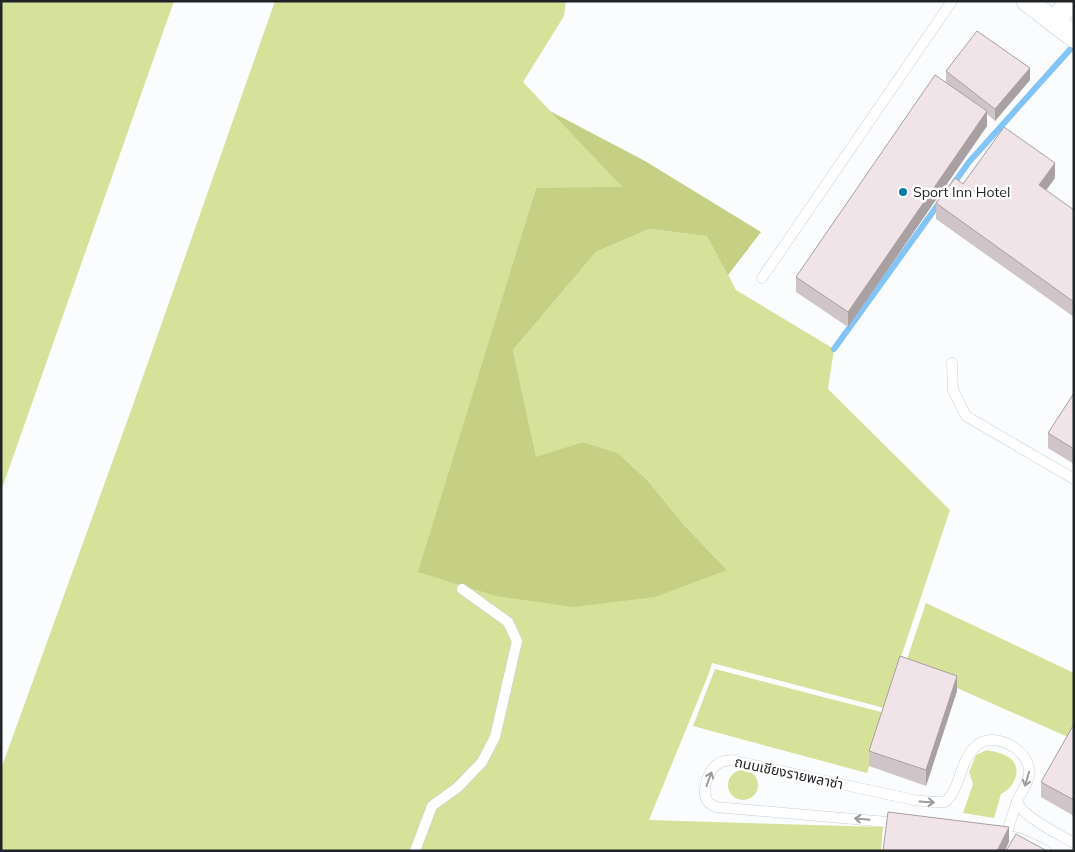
<svg xmlns="http://www.w3.org/2000/svg" width="1075" height="852" font-family="Mulish,'Noto Sans Thai',sans-serif">
<style>
.green{fill:#d6e199}
.forest{fill:#c5d085}
.lines{fill:none;stroke-linecap:round;stroke-linejoin:round}
.stream{stroke:#83c4f7;stroke-width:6}
.lane-casing{stroke:#c8d0d9;stroke-width:11}
.street-casing{stroke:#c8d0d9;stroke-width:22}
.lane{stroke:#fff;stroke-width:10}
.street{stroke:#fff;stroke-width:21}
.wall{fill:#cfc4c8}
.shaded-wall{fill:#a9a0a2}
.building{fill:#f1e4e8;stroke:#a9a0a2}
.oneway{stroke:#9b9c9e}
.poi-dot{fill:#0b7ba4;stroke:#fff;stroke-width:2}
.labels{text-anchor:middle;dominant-baseline:central;stroke-width:5;stroke-linejoin:round;paint-order:stroke}
.poi-label{font-size:14px;fill:#212427;stroke:#fff;text-anchor:start}
.street-label{font-size:14px;fill:#212427;stroke:#fff}
</style>
<rect width="100%" height="100%" fill="#fafcfe"/>
<g class="green">
<polygon points="1,1 174,1 1,491"/>
<polygon points="275,1 566,1 564,16 523,82 623,188 536,188 419,572 727,570 685,526 648,481 618,453 583,442 536,458 513,350 596,252 649,229 708,236 736,290 834,349 828,389 950,510 884,708 712,663 709,673 649,820 883,827 881,851 1,851 1,769 133,405"/>
<polygon points="926,603 1074,673 1074,728 1068,737 905,665"/>
<polygon points="715,669 885,713 867,773 693,726"/>
<path d="M987,750c9,2 20,4 26,11 9,12 -1,28 -12,33l-7,24 -31,-5 10,-29 -4,-12 7,-17z"/>
<circle cx="743" cy="785" r="15"/>
</g>
<polygon class="forest" points="550,111 645,161 761,232 728,275 707,236 649,229 596,252 513,350 536,457 583,442 618,453 648,481 685,526 727,570 655,597 574,607 496,596 418,572 536,188 622,187"/>
<g class="lines">
<g class="stream">
<polyline points="952,186 969,162 1074,45"/>
<polyline points="834,349 940,202"/>
</g>
<defs>
<g id="lane">
<polyline points="762,278 952,1"/>
<polyline points="952,363 953,390 966,416 1074,479"/>
<path d="M899,823l-184,-16c-2,-2 -5,-3 -7,-5 -8,-11 1,-33 11,-39 3,-2 8,-2 12,-3l183,40 17,2h14c16,-13 14,-41 31,-56 17,-16 52,3 53,24 1,11 -7,21 -12,31 4,15 43,34 57,42"/>
<path d="M996,834c22,2 31,7 50,17"/>
<polyline points="1006,835 1017,801"/>
<polyline points="415,851 432,806 458,787 482,762 495,737 517,641 508,622 462,589"/>
</g>
<g id="street">
<polyline points="1027,1 1074,37"/>
<polyline points="1055,23 1069,1"/>
</g>
</defs>
<use href="#lane" class="lane-casing"/>
<use href="#street" class="street-casing"/>
<use href="#lane" class="lane"/>
<use href="#street" class="street"/>
</g>
<g class="wall">
<polygon points="946,71 1030,80 995,121 987,114 987,126 848,327 796,292 796,277 946,82"/>
<polygon points="1055,178 1046,190 1074,210 1074,317 936,219 936,203 963,184"/>
<polygon points="1074,393 1074,464 1048,448 1048,433"/>
<polygon points="957,691 926,786 869,766 869,751"/>
<polygon points="1074,724 1074,816 1041,797 1041,782"/>
</g>
<g class="shaded-wall">
<polygon points="1030,68 1030,80 995,121 995,109"/>
<polygon points="987,111 987,126 848,327 848,312"/>
<polygon points="1055,163 1055,178 1039,200 1039,185"/>
<polygon points="957,676 957,691 926,786 926,770"/>
<polygon points="1009,827 1009,842 1005,851 997,851"/>
</g>
<g class="building">
<polygon points="977,31 1030,68 995,109 946,71"/>
<polygon points="935,75 987,111 848,312 796,277"/>
<polygon points="1004,127 1055,163 1039,185 1074,210 1074,302 936,203 955,178 963,184"/>
<polygon points="1074,393 1074,449 1048,433"/>
<polygon points="900,656 957,676 926,770 869,751"/>
<polygon points="1074,724 1074,800 1041,782"/>
<polygon points="888,812 1009,827 997,851 883,851"/>
<polygon points="1016,834 1047,851 1006,851"/>
</g>
<defs><path id="oneway-shaft" d="M-6 0H5M1.5-3L5.5 0L1.5 3" fill="none" stroke-width="1.6" stroke-linecap="round" stroke-linejoin="round" transform="scale(1.25)"/></defs>
<g class="oneway">
<use href="#oneway-shaft" transform="translate(709 779) rotate(-70)"/>
<use href="#oneway-shaft" transform="translate(1027 779) rotate(107)"/>
<use href="#oneway-shaft" transform="translate(927 802) rotate(4)"/>
<use href="#oneway-shaft" transform="translate(862 819) rotate(-175)"/>
</g>
<circle class="poi-dot" cx="903" cy="192" r="5"/>
<g class="labels">
<g class="poi-label">
<text x="913" y="192">Sport Inn Hotel</text>
</g>
<g class="street-label">
<text transform="translate(789 773) rotate(12)">ถนนเชียงรายพลาซ่า</text>
</g>
</g>
<rect width="1075" height="852" fill="none" stroke="#212427" stroke-width="5"/>
</svg>
